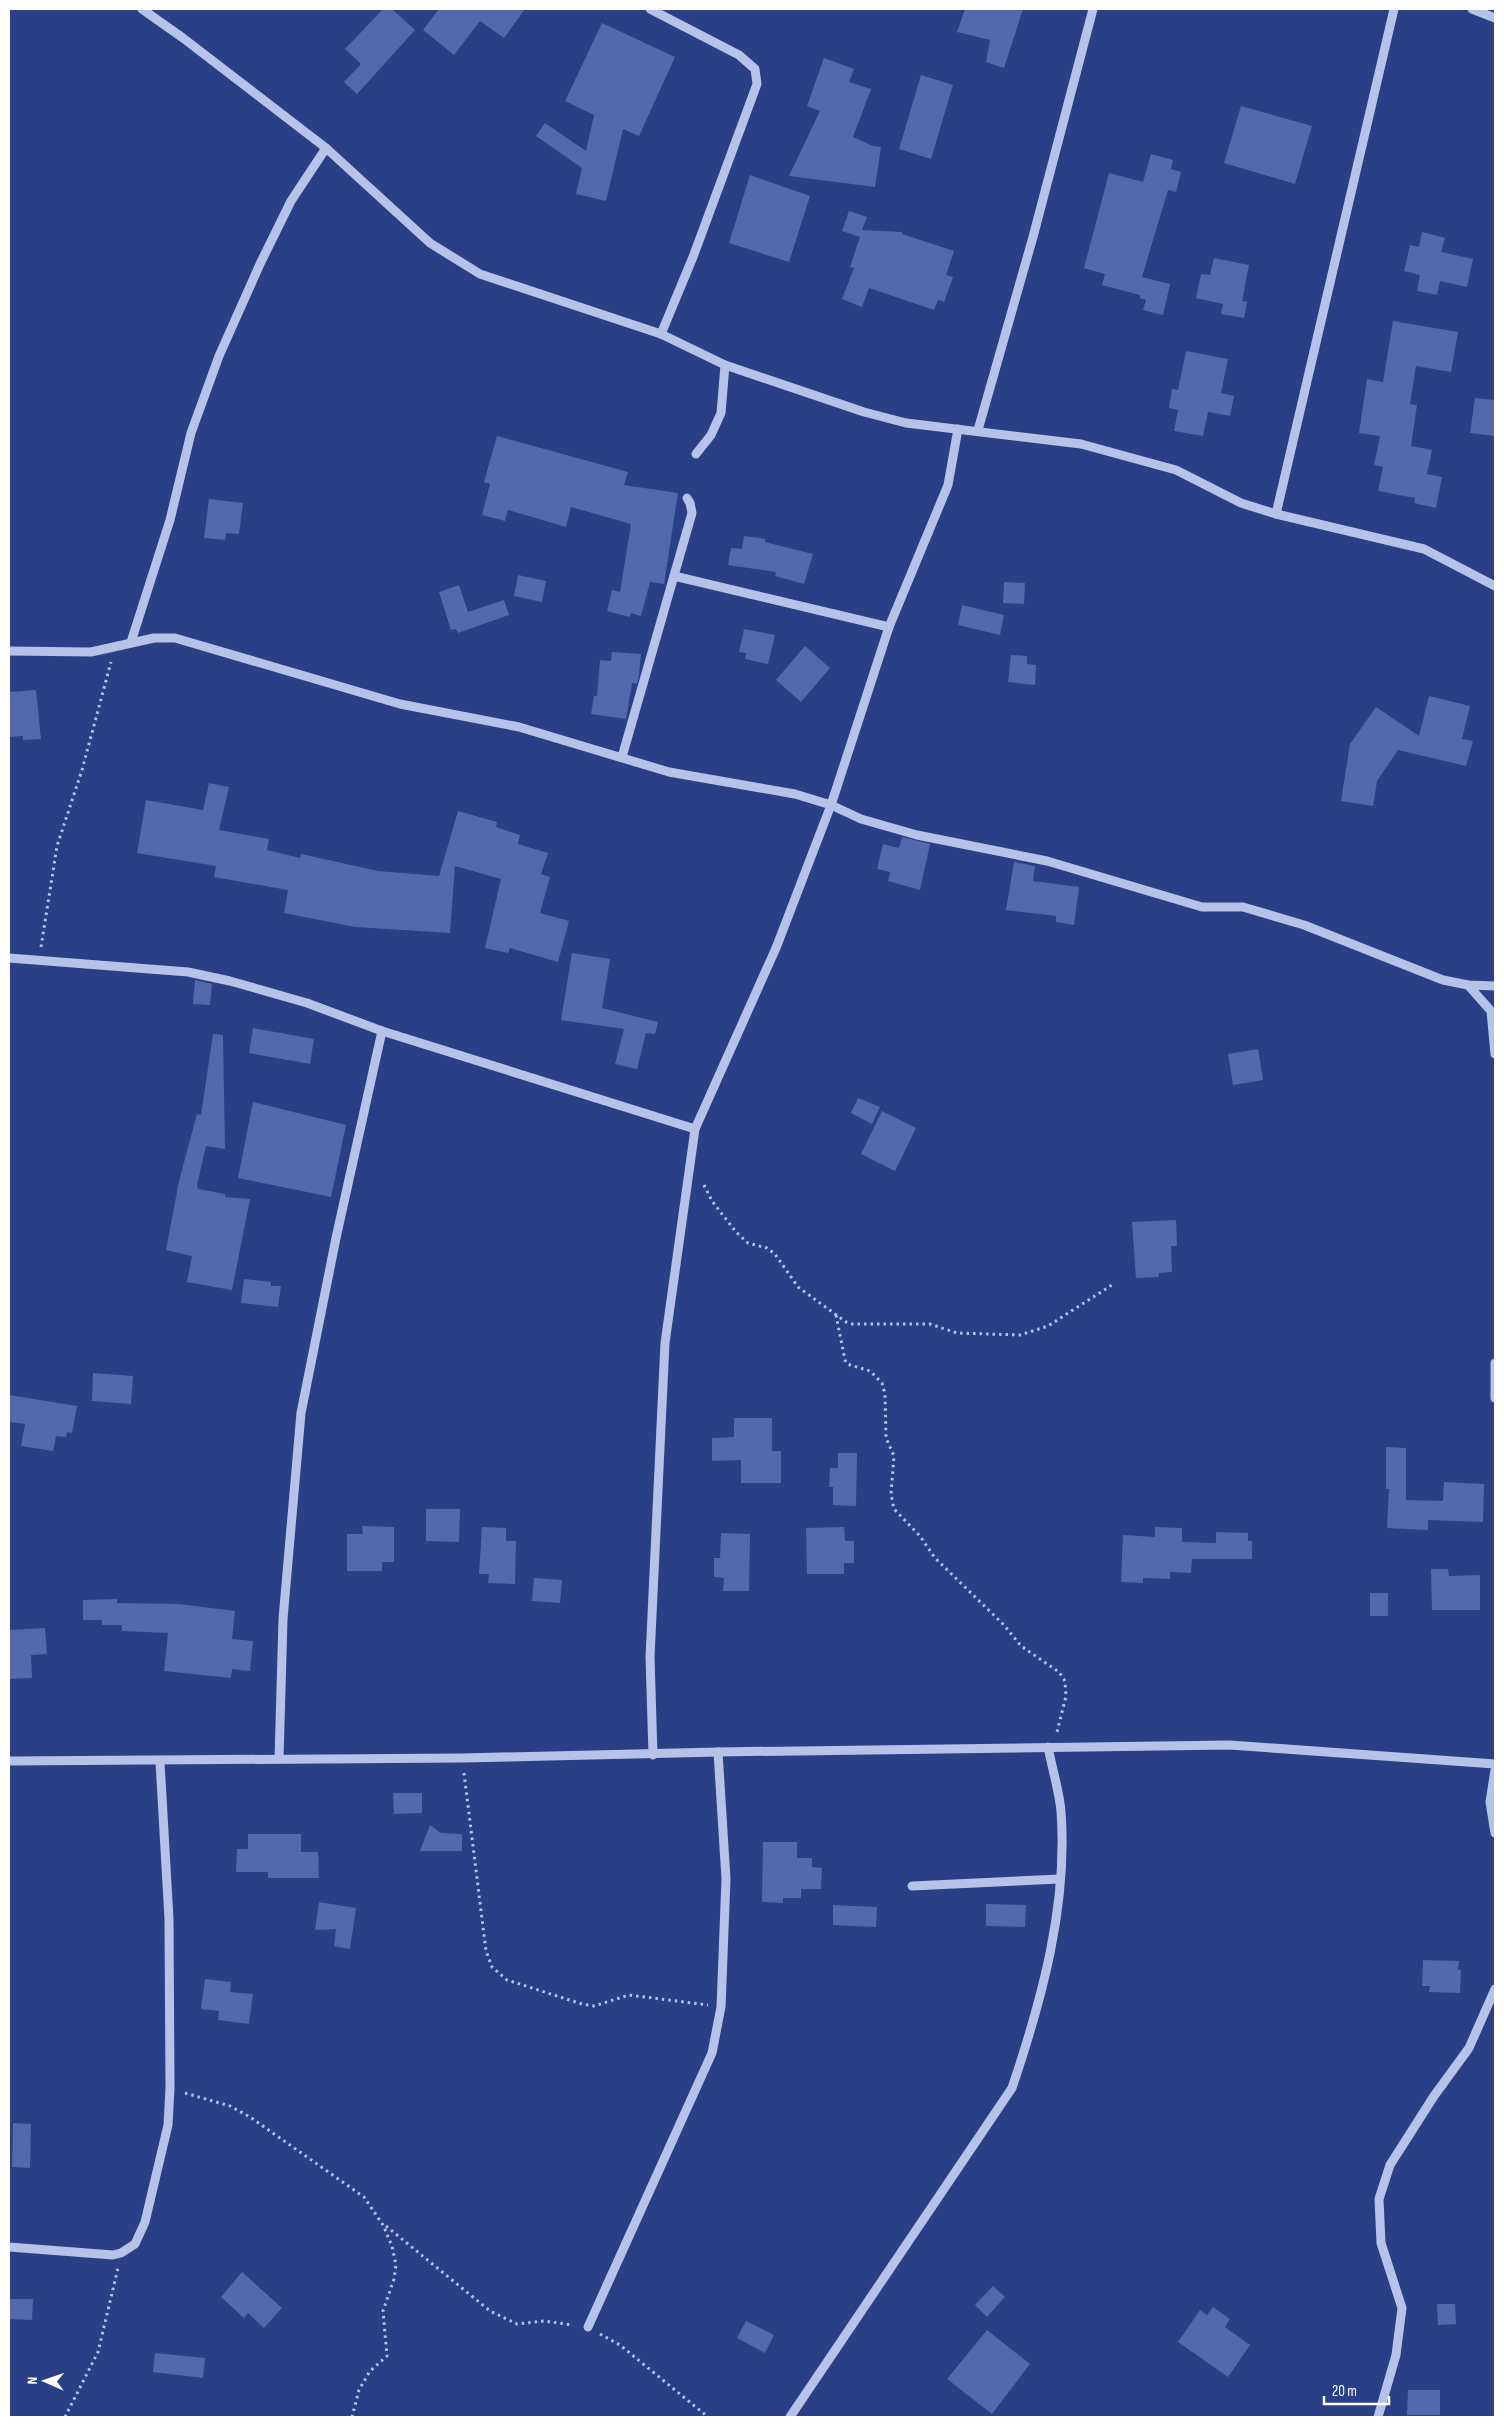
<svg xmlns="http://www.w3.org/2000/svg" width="1504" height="2426" font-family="'Sofia Sans Condensed',sans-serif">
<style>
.building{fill:#5368ad}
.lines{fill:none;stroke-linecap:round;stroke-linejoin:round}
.path{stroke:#b6c2e7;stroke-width:3;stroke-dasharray:2.5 4;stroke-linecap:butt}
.minor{stroke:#b6c2e7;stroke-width:9}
</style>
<rect width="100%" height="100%" fill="#2a3f86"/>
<g class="building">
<polygon points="383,9 392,9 415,30 357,94 344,82 361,64 345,49"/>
<polygon points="439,9 525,9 504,38 480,21 454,55 423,30"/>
<polygon points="965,9 1023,9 1004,68 986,62 990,40 957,32"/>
<polygon points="602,23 675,57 639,136 623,129 606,201 576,194 582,168 536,136 545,123 586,151 594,115 565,101"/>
<polygon points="824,58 854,69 849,82 871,89 853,137 873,146 881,147 875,187 789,176 820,111 807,106"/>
<polygon points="921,75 953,85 931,159 899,149"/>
<polygon points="1241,106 1312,126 1295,184 1224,163"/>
<polygon points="1151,154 1173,160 1171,169 1181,172 1176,192 1168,190 1142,277 1170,284 1163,315 1143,310 1146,300 1140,298 1140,295 1102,285 1105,274 1084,268 1109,173 1143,182"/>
<polygon points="750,175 810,196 789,262 729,243"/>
<polygon points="849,211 867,217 862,230 902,232 902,234 954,251 946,275 953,277 944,302 938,300 934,310 869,288 862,307 842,299 854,268 850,267 860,237 842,231"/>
<polygon points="1422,232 1445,238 1441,252 1473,259 1467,287 1440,281 1437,295 1417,291 1420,275 1404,271 1410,245 1419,247"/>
<polygon points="1214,258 1249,265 1242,301 1247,302 1244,318 1221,314 1223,304 1196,298 1201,274 1210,275"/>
<polygon points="1393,321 1458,332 1451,372 1416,366 1410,404 1417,405 1411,446 1432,450 1427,474 1442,477 1436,508 1414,503 1415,498 1378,491 1383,467 1374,465 1380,436 1359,433 1367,379 1383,382"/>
<polygon points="1186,351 1228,359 1221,393 1234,396 1230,416 1208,412 1203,436 1174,431 1178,410 1169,408 1172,389 1178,390"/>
<polygon points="1475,398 1495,400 1495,436 1470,433"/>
<polygon points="497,436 628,472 624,485 678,493 664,584 650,582 641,616 631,613 630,617 607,611 612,590 620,592 631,524 571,507 566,527 508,510 505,521 482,515 490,484 484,482"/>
<polygon points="209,499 243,503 239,534 226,533 225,540 204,538"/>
<polygon points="744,536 765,539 765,542 813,554 804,584 775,576 776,572 728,565 731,548 742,549"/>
<polygon points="518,575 546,581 542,602 514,596"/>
<polygon points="1004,582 1025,583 1024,604 1003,603"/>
<polygon points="459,585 468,612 504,600 509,615 458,633 456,629 451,630 439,592"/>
<polygon points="962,605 1004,615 1000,635 958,625"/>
<polygon points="744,629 775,635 768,664 745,659 746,653 739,652"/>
<polygon points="805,646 830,668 801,702 776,680"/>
<polygon points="612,652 641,654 639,676 637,684 632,683 626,719 591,714 594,696 597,696 600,660 611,661"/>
<polygon points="1011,655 1027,656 1027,664 1036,665 1035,685 1008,682"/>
<polygon points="36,690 41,739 23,740 23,736 9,737 9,692"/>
<polygon points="1429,696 1470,706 1462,739 1473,741 1466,766 1398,750 1377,781 1373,806 1341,801 1350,744 1376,707 1419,736"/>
<polygon points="209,783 229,787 219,830 269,839 267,850 300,858 301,854 378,871 439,876 458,811 497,822 496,827 520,835 518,844 548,853 541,874 550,877 540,913 569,921 558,962 510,948 508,953 485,948 501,879 455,866 450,933 355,927 284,913 288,890 214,877 216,866 137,853 146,800 203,810"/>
<polygon points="902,837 930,844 920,890 888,881 890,872 877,869 883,844 899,848"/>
<polygon points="1014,862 1035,866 1033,881 1079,887 1074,925 1056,922 1056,916 1006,910"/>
<polygon points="572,953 610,959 602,1008 658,1022 655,1034 646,1033 637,1069 615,1064 624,1029 561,1020"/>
<polygon points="195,980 212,984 210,1005 193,1004"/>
<polygon points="253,1028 314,1039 310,1064 249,1053"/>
<polygon points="213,1034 223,1035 225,1149 206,1146 197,1185 198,1189 225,1194 225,1197 250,1199 232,1290 187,1282 192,1256 166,1250 179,1181 197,1114 201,1115"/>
<polygon points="1258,1049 1263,1080 1233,1085 1228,1054"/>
<polygon points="858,1098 880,1107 872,1124 851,1113"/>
<polygon points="253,1102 346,1125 331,1197 238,1178"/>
<polygon points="882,1111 916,1128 895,1171 861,1154"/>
<polygon points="1176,1220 1177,1246 1171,1246 1172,1272 1159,1273 1159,1277 1136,1278 1132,1222"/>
<polygon points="244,1279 271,1282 271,1286 281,1286 278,1307 241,1303"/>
<polygon points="93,1373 133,1376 131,1404 92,1401"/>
<polygon points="9,1395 77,1406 72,1433 67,1432 66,1437 56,1436 53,1451 21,1446 25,1424 9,1422"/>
<polygon points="734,1418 772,1418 772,1451 781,1451 781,1483 741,1483 741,1460 712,1461 712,1438 734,1437"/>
<polygon points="1386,1447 1406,1448 1406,1500 1443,1501 1444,1482 1484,1484 1483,1522 1428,1520 1428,1530 1387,1528 1389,1489 1386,1489"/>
<polygon points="838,1453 857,1453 856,1506 833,1505 833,1487 829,1487 830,1468 838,1468"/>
<polygon points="426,1509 460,1509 459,1542 426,1541"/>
<polygon points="362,1526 394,1527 394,1562 382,1562 382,1571 347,1571 347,1534 363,1534"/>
<polygon points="482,1527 506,1528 506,1541 516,1541 515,1584 488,1583 489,1574 479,1574"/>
<polygon points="844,1527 845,1541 854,1541 854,1563 844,1563 844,1574 807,1574 806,1528"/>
<polygon points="1155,1527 1182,1528 1182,1542 1216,1543 1216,1532 1248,1533 1248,1541 1252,1541 1252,1559 1192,1559 1191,1573 1170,1572 1170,1579 1143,1578 1143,1583 1121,1582 1123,1535 1155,1537"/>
<polygon points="721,1533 750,1534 749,1591 723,1591 724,1578 714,1577 714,1558 720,1558"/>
<polygon points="1431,1569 1448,1569 1449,1576 1480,1575 1480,1610 1432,1610"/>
<polygon points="534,1578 562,1580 560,1603 532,1601"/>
<rect x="1370" y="1593" width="18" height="23"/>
<polygon points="117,1599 117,1603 179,1604 235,1611 232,1639 253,1641 250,1671 232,1669 231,1678 164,1671 168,1633 122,1631 122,1625 102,1625 102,1620 83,1620 83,1600"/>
<polygon points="45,1628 47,1654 31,1655 32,1678 9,1679 9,1630"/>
<polygon points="393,1793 422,1793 422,1813 394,1814"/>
<polygon points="430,1825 441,1833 462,1834 462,1851 420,1851"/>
<polygon points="248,1834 301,1834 301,1852 318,1852 319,1878 268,1878 268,1872 236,1872 237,1849 248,1849"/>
<polygon points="763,1842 797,1842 797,1858 812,1858 812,1867 822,1868 821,1889 801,1889 801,1898 783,1898 783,1903 762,1902"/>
<polygon points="319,1902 356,1908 350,1949 334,1946 336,1929 315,1930"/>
<polygon points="986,1904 1026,1905 1025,1927 986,1926"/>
<polygon points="833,1905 877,1907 876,1927 833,1925"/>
<polygon points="1423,1960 1459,1961 1458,1970 1461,1970 1460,1993 1429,1992 1430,1986 1422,1986"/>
<polygon points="205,1979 231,1982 230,1992 253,1994 249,2024 218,2020 219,2011 201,2009"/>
<polygon points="13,2123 31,2124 30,2168 12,2167"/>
<polygon points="242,2272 282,2308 264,2328 248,2313 244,2318 221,2297"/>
<polygon points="993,2286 1005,2297 987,2317 975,2305"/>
<polygon points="9,2299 33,2299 32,2320 9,2319"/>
<polygon points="1437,2304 1455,2304 1456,2324 1438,2325"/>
<polygon points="1213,2307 1230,2319 1225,2327 1250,2345 1228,2377 1178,2342 1200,2310 1207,2315"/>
<polygon points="746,2321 774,2335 765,2353 737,2338"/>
<polygon points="987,2330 1030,2364 992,2414 947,2379"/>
<polygon points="155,2353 205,2358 203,2378 153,2372"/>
<polygon points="1408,2390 1440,2390 1440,2415 1407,2415"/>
</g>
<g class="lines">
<g class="path">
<polyline points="41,947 57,846 82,770 111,662"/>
<polyline points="704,1185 712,1201 736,1232 748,1243 767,1248 775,1254 798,1287 846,1322 852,1324 930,1324 957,1333 1020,1335 1048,1326 1112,1285"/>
<polyline points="836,1315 845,1360 847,1364 870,1371 882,1383 885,1394 886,1438 894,1456 891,1494 894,1509 920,1536 935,1558 1004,1625 1021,1646 1059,1672 1065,1681 1066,1696 1057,1732"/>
<polyline points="464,1773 486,1951 492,1967 507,1980 582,2004 594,2006 629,1995 708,2005"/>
<polyline points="185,2093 230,2106 250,2117 364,2197 383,2225 392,2246 396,2265 394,2279 383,2311 387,2356 370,2371 359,2390 352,2417"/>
<polyline points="386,2226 490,2311 517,2324 544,2321 573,2325"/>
<polyline points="600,2334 620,2345 708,2417"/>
<polyline points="65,2417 98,2352 118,2268"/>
</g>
<g class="minor">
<polyline points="142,9 183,38 326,148 430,243 480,274 661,334 725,365 864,412 906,423 1081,444 1176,470 1241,503 1276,514 1424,549 1495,586"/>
<polyline points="650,9 739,55 755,69 757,84 693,257 661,334"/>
<polyline points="1472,9 1495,18"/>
<polyline points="978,430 1033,237 1093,9"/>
<polyline points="696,454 711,435 721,413 725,365"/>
<polyline points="1276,514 1394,9"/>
<polyline points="674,576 889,627"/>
<polyline points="131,642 170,520 191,433 219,356 260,264 291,201 326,148"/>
<polyline points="9,651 91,652 154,638 175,638 400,704 519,727 669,772 795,794 831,805 861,819 917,835 1047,861 1202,907 1243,907 1304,925 1443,980 1468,985 1495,986"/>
<polyline points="622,757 692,513 690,503 687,498"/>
<polyline points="9,958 188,972 230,981 307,1003 382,1031 695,1129"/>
<polyline points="1468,985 1491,1011 1495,1054"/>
<polyline points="1495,1363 1495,1398"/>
<polyline points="653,1755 650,1657 665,1343 695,1129 776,948 831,805 889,627 948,485 958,429"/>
<polyline points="279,1759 283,1619 301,1413 336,1238 382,1031"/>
<polyline points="9,1761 462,1758 718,1752 1230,1745 1495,1764"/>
<polyline points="1495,1770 1490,1802 1495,1833"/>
<polyline points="912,1886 1060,1879"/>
<polyline points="9,2247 113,2255 121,2253 135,2244 145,2222 168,2125 170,2088 169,1919 160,1762"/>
<polyline points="588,2327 712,2053 721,2007 726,1879 718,1752"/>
<path d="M790,2417l222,-329c30,-89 56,-183 49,-277 -2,-21 -9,-43 -13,-64"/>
<polyline points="1378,2417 1396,2355 1402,2308 1381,2243 1379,2199 1390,2165 1434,2096 1469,2048 1495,1989"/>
</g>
</g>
<rect width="1504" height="2426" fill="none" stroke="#ffffff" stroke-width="20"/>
<g transform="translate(45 2381) rotate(272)" stroke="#2a3f86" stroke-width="4" paint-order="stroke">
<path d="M0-4L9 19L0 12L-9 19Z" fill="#ffffff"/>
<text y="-8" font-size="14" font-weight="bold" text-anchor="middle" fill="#ffffff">N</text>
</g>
<path d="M1324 2396v8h65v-8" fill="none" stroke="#ffffff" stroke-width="2.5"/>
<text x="1332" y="2396" font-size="15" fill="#ffffff" stroke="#2a3f86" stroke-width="4" paint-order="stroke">20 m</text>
</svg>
